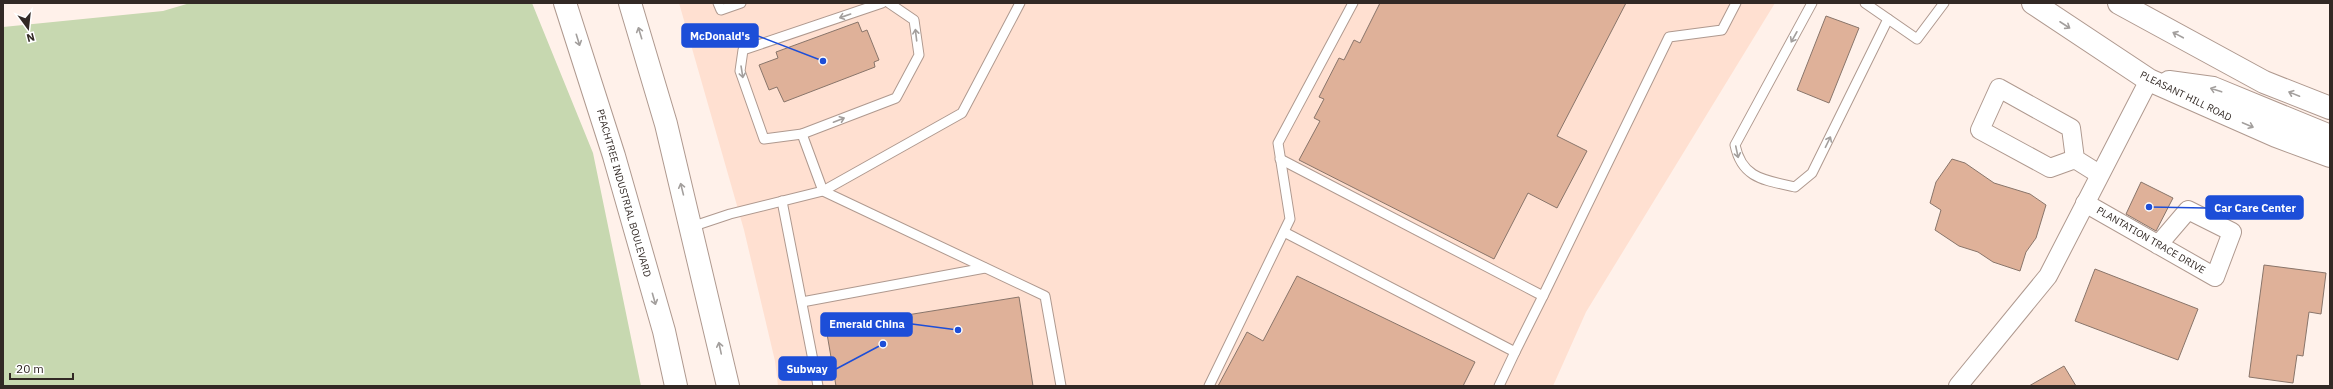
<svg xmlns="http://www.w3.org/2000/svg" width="2333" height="389" font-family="'IBM Plex Sans',sans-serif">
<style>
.built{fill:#ffe0d1}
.green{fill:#c7d8b0}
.building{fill:#dfb199;stroke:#89756a}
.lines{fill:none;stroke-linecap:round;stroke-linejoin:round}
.lane-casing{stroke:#af998f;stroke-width:11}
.street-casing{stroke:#af998f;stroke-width:20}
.highway-casing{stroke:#af998f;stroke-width:24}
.lane{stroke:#fff;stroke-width:9}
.street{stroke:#fff;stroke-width:18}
.highway{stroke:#fff;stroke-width:22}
.oneway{stroke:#a39f9d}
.labels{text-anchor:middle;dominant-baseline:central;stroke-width:3;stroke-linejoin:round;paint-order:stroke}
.street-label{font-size:10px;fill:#322925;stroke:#fff}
.leader{fill:none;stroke:#1d4ed8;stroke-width:1.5}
.callout-dot{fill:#1d4ed8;stroke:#fff;stroke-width:1.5}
.callout{fill:#1d4ed8;stroke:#1d4ed8;stroke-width:1.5}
.callout-label{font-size:11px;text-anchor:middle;font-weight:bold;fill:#fff}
</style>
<rect width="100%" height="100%" fill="#fff1ea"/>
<polygon class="built" points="679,3 1775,3 1586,312 1553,386 778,386 775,361 744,230"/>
<polygon class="green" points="190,3 532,3 593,153 641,386 3,386 3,27 163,11"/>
<g class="building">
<polygon points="1380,3 1626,3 1557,136 1587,151 1557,208 1528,193 1494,259 1299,160 1320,121 1314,118 1324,99 1319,97 1339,58 1344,60 1354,40 1360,43"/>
<polygon points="1826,16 1859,28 1829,103 1797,90"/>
<polygon points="858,22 862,32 867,30 879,60 874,62 875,67 784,102 777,87 769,90 759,65 778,58 776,52"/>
<polygon points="1952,159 1965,163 1994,183 2030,194 2046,205 2036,238 2026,252 2020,271 1993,262 1978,252 1959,246 1935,230 1941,210 1930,203 1936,182"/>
<polygon points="2141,182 2173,198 2156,231 2126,214"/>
<polygon points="2264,265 2326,273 2321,314 2309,312 2303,356 2297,355 2293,383 2249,377"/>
<polygon points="2095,269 2198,309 2178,360 2075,321"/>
<polygon points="1297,276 1475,362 1463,386 1218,386 1247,332 1263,341"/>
<polygon points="1019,297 1033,386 836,386 826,328"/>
<polygon points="2064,366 2076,386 2029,386"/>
</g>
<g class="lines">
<defs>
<g id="lane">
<polyline points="718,3 721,10 741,3"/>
<polyline points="882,3 743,50 740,71 764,139 802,134 896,98 919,55 914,20 889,3"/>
<path d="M1812,3l-77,142c7,34 30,35 60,42l17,-14 76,-154"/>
<polyline points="1865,3 1917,39 1944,3"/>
<polyline points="802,134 823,191 962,113 1020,3"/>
<polyline points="1280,159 1543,296 1515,352 1284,232"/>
<polyline points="782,201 818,386"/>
<polyline points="691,227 730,214 823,191 1045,296 1061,386"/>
<polyline points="1543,296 1669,37 1722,30 1736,3"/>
<polyline points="802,302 985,268"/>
<polyline points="1209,386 1290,219 1278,143 1353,3"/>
<polyline points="1499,386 1515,352"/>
</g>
<g id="street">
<polyline points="2075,159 2050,168 1980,130 1999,88 2071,128 2075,159 2099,174"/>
<polyline points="2085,203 2215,277 2232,232 2188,210 2158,245"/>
<polyline points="1958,386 2048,276 2149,80"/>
</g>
<g id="highway">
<polyline points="565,3 614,156 664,331 676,386"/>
<polyline points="630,3 666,124 728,386"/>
<polyline points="2033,3 2149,80 2276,136 2330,156"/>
<polyline points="2119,3 2264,82 2330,108"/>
<polyline points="2169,82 2213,88 2330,136"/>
</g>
</defs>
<use href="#lane" class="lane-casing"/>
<use href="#street" class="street-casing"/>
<use href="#highway" class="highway-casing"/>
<use href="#lane" class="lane"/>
<use href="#street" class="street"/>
<use href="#highway" class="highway"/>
</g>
<defs><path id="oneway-shaft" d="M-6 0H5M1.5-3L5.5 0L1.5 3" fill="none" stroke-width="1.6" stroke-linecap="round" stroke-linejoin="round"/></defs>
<g class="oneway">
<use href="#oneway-shaft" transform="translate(845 16) rotate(161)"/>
<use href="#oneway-shaft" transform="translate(2065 25) rotate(33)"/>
<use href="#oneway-shaft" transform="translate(640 33) rotate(-107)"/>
<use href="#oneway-shaft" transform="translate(916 35) rotate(-97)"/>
<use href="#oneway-shaft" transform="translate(2178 35) rotate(-152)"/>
<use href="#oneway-shaft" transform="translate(1794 37) rotate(119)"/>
<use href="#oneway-shaft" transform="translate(578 40) rotate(73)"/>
<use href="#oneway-shaft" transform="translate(742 72) rotate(81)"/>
<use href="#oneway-shaft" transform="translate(2216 90) rotate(-162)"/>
<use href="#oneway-shaft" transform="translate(2294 94) rotate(-158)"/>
<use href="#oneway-shaft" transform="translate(839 120) rotate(-21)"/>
<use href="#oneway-shaft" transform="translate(2248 125) rotate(23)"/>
<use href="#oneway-shaft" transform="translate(1828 142) rotate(-64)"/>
<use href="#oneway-shaft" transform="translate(1737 152) rotate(78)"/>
<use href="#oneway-shaft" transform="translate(682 189) rotate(-104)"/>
<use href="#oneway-shaft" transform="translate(654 299) rotate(74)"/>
<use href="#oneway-shaft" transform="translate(720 348) rotate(-102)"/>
</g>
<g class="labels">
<g class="street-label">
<text transform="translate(2186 96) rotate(26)">PLEASANT HILL ROAD</text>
<text transform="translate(624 193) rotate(74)">PEACHTREE INDUSTRIAL BOULEVARD</text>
<text transform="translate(2151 240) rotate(30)">PLANTATION TRACE DRIVE</text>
</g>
</g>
<path class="leader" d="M823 61L758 36M2149 207L2206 208M958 330L912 324M883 344L836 369"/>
<g class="callout-dot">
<circle cx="823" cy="61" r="4"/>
<circle cx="2149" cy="207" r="4"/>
<circle cx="958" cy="330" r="4"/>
<circle cx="883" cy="344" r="4"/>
</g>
<g class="callout">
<rect x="682" y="24" width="76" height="23" rx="4"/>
<rect x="2206" y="196" width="97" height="23" rx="4"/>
<rect x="821" y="313" width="91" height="23" rx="4"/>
<rect x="779" y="357" width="57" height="23" rx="4"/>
</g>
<g class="callout-label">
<text x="720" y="40">McDonald's</text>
<text x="2255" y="212">Car Care Center</text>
<text x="867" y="328">Emerald China</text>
<text x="807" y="373">Subway</text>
</g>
<rect width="2333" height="389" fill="none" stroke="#322925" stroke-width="8"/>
<g transform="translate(28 28) rotate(165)" stroke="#ffffff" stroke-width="3" paint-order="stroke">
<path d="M0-3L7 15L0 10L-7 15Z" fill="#322925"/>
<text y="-6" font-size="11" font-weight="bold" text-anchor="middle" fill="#322925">N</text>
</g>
<path d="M10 373v6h63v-6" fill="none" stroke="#322925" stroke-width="2"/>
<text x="16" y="373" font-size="12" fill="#322925" stroke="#ffffff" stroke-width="3" paint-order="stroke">20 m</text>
</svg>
